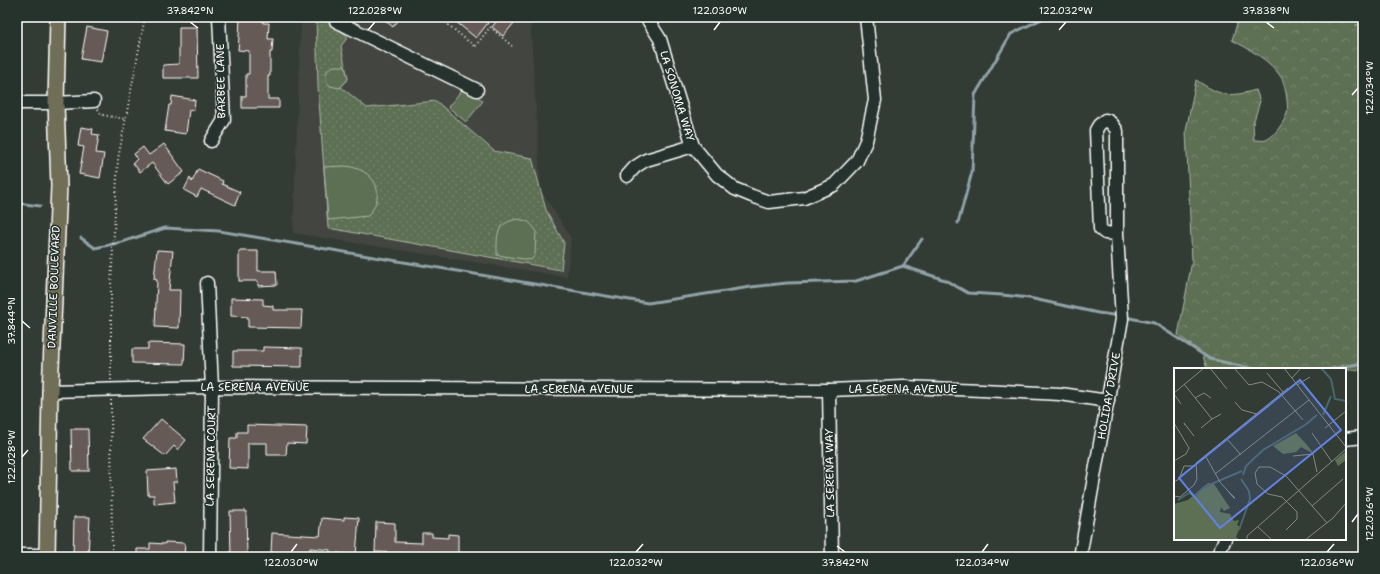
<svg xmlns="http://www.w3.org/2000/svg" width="1380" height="574" font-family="'Shantell Sans',sans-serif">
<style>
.built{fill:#42443f}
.grass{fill:url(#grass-dots);stroke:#aeb8a9}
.forest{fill:url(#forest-crowns);stroke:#aeb8a9}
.park{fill:#5d7053;stroke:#aeb8a9}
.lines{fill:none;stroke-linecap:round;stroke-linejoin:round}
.stream{stroke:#91a3a8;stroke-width:3}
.building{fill:#665a56;stroke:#fff}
.minor-casing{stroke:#fff;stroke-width:15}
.major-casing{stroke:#fff;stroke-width:18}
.path{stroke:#fff;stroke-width:2;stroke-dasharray:1 3;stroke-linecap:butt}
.minor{stroke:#26332d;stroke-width:12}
.major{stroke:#716e59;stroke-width:15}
.ticks{fill:none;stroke:#fff;stroke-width:1.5}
.labels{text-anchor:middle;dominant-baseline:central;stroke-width:3;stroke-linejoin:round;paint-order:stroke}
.street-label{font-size:11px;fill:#fff;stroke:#26332d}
.inset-river{fill:none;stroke:#48666e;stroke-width:2}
.inset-road{fill:none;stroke:#858986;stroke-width:1}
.view{fill:#6183e4;fill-opacity:0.15;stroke:#6183e4;stroke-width:2}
.inset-edge{fill:none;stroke:#fff;stroke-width:2}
.neatline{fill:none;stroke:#fff;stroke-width:1.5}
.ticks-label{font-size:10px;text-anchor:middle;fill:#fff}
</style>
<defs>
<pattern id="grass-dots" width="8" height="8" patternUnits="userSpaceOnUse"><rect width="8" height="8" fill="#5d7053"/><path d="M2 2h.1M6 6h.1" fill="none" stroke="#75856d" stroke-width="1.8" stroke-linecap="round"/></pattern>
<pattern id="forest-crowns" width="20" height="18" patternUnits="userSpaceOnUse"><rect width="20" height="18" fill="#5d7053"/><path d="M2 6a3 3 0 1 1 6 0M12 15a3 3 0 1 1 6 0" fill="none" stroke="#75856d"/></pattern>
</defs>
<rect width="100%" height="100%" fill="#333b35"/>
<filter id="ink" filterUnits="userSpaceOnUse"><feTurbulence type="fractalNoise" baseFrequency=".025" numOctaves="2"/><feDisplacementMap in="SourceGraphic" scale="8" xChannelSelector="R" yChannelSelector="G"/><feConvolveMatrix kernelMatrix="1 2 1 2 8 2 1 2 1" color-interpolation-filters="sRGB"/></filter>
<g filter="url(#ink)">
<polygon class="built" points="301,17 530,17 541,190 571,238 567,277 293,233"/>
<polygon class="grass" points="316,17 329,17 332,23 348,37 341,46 348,79 341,87 367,108 436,101 494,151 532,158 546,210 564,243 561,270 328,228 318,86"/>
<path class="forest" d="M1239,17h124v353h-18v-1h-138l-5,-16 -24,-18 14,-74 -6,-130 10,-51c25,16 31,18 60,10l4,11 -7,23 1,16c4,0 9,1 12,0 8,-3 19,-19 21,-27 2,-7 -2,-30 -6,-36 -11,-17 -32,-28 -49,-37z"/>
<g class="park">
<path d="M334,66h11l3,13 -8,9 -10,-2 -4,-5c-1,-8 1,-12 8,-15z"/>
<polygon points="465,86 483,101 466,122 448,107"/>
<path d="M345,166c29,3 43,26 23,50l-40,4 -4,-53z"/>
<path d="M518,219l11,3 7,8 -1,25 -4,5 -34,-5c0,-19 -2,-32 21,-36z"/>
</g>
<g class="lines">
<g class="stream">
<polyline points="17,203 40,206"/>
<polyline points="958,223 972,172 975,95 1011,34 1046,17"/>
<polyline points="81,238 95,248 122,242 165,228 219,231 648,303 751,287 787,283 856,281 903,266 922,239"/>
<polyline points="903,266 945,280 968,293 1002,295 1029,298 1098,313 1120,316"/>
<polyline points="1125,317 1154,323 1210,359 1254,369"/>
<polyline points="1331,369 1363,363"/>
</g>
</g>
<g class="building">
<polygon points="245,17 264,17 263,23 269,23 268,39 273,39 272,52 270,52 270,76 268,76 268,99 279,99 279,108 242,108 242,96 246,96 246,74 249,74 249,51 238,50 239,36 240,18"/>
<polygon points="381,17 401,17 393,27"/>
<polygon points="450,17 480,17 488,23 476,38"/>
<polygon points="500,17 508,17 515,22 503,36 492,27"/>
<polygon points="87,27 107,31 101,62 81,59"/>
<polygon points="179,27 197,27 198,78 163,78 163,65 179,64"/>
<polygon points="172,96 195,100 194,111 189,110 186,134 165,131 169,105 171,105"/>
<polygon points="81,127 93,129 92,134 99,135 96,153 104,154 100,178 79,174 84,147 78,146"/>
<polygon points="164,144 184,172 168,184 152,163 140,172 133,163 137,159 134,154 143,147 149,155"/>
<polygon points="198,169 223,181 222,184 240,192 235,205 201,189 197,197 184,190 190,178 192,182"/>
<polygon points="157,250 173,251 169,290 180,290 179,328 155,327 157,280 154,279"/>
<polygon points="239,251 258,251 258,271 276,271 277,285 258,286 258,281 239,281"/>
<polygon points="231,298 263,299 263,305 273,306 273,310 302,310 301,328 248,327 248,317 231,316"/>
<polygon points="148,343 185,344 184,364 132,363 132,349 148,349"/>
<polygon points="263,347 302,348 302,367 233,366 233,351 263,351"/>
<polygon points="161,419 186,440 178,450 174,446 165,456 143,439"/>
<polygon points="247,425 307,427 306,444 287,443 286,455 267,455 267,443 248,443 248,469 229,468 230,438 237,438 237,432 247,432"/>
<polygon points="71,429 88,429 89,471 72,471"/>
<polygon points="176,469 177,482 173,482 175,502 154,504 154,495 148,495 147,471"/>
<polygon points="230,511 246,511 247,557 231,557"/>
<polygon points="74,517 90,517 88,557 73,557"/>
<polygon points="344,517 359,518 356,555 337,553 337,557 329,557 330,550 310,548 310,556 271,553 272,533 320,536 322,518 344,520"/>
<polygon points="376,522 395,523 395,542 422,543 422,533 432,533 432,537 448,538 448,534 458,535 458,554 444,553 444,556 414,555 414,556 403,555 403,553 375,552"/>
<polygon points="165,542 185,543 184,557 137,557 137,549 150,549 150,543 165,544"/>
</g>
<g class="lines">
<defs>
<g id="minor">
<polyline points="334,17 336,21 477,90"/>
<polyline points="646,17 660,39 693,146 717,175 735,189 752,196 769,202 804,198 834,185 857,161 866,141 875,100 866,17"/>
<polyline points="17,103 56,103 94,101"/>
<polyline points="211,141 224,120 219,17"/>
<polyline points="627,176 635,167 646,160 693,146"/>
<polyline points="207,283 212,387 210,557"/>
<polyline points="829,390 832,557"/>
<polyline points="50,391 212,387 829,390 904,387 982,390 1060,394 1108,401"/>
<polyline points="1345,439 1363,437"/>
<polyline points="17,555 47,555"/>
<path d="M1080,557l42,-238 -5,-85v-103c-3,-5 -6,-10 -12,-11l-6,5 -3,5 4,99 5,4 12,1"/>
<polyline points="1217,557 1225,539"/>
</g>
<polyline id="major" points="47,557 50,391 59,186 56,103 58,17"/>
</defs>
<use href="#minor" class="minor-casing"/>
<use href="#major" class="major-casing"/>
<g class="path">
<polyline points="439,17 475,47 490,27 512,46"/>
<polyline points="1354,17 1357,26 1363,32"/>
<polyline points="98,109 102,115 125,119"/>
<polyline points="111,380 111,285 118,159 145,17"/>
<polyline points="111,400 112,557"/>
</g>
<use href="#minor" class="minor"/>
<use href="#major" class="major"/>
</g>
</g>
<path class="ticks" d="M190,22l8,6M1266,22l8,6M368,30l7,-8M714,30l6,-8M1059,30l7,-8M1352,95l6,-7M22,321l8,7M22,457l6,-7M1352,522l6,-8M837,546l8,6M291,552l6,-8M636,552l7,-8M982,552l6,-8M1327,552l7,-8"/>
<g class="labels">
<g class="street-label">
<text transform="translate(221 81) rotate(-91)">BARBEE LANE</text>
<text transform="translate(677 96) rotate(73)">LA SONOMA WAY</text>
<text transform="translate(54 287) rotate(-88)">DANVILLE BOULEVARD</text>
<text x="255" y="387">LA SERENA AVENUE</text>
<text x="579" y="389">LA SERENA AVENUE</text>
<text x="903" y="389">LA SERENA AVENUE</text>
<text transform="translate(1109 396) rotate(-80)">HOLIDAY DRIVE</text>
<text transform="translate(211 456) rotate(-89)">LA SERENA COURT</text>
<text transform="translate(830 473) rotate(-91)">LA SERENA WAY</text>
</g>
</g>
<g transform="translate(1174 368)">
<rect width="172" height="172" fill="#333b35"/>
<path d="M122,65l11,12 7,9 -13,-7 -5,5 -13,2 -10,-8z" fill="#5d7053"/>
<path d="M34,115l6,1 16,24 -6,3 -3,-4 -1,5 10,2 4,7 5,-1 -2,5 3,2 -4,10 4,3h-66v-36l14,-4z" fill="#5d7053"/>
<path d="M172,83v9l-8,6 -3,-6z" fill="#5d7053"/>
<path class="inset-river" d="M147,0l10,11 4,20 11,2M149,47l8,-19M69,107l3,-9 17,-16 42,-25 12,-10M4,132l11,-7 6,3 9,-9 38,-16M65,162l11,-31 -1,-8 -8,-12"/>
<path class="inset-road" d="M36,0l17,21M60,0l15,17 13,-3 17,10 24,28M110,0l62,79M93,5l16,19M118,10l9,-10M10,16l28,35 9,-5M123,17l13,-8M0,25l30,-25M0,26l7,10M21,30l9,-5 7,5M61,34l7,8 15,4M0,55l15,25 -3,6 -12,7M11,57l-1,-2 10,13M27,60l11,-9M151,60l21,-17M138,65l20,29M53,71l14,16M31,87l15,27 14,16h1l-9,-9M119,88l20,-2 4,18M41,106l94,-74M0,114l5,-3 5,-13h10M0,128l6,1 14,-12 3,-6 -1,-16 92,-75M138,138l31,-27M84,159l14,13M112,162l11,-11v-7l-15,-15 -14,-3 -11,-10 -2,-11 4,-6h11l16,9 41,47M73,172v-4l99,-87M131,172l28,-22 13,-15"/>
<path class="view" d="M126,12l41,50 -121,98 -41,-50z"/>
<rect width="172" height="172" class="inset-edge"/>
</g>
<rect width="1380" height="574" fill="none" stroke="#26332d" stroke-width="44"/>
<rect x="22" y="22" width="1336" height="530" class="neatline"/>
<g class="ticks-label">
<text x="190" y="14">37.842°N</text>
<text x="375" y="14">122.028°W</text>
<text x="720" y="14">122.030°W</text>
<text x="1066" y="14">122.032°W</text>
<text x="1266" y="14">37.838°N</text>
<text transform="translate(1369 88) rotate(-90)" y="4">122.034°W</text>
<text transform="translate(11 321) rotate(-90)" y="4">37.844°N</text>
<text transform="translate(11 457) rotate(-90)" y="4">122.028°W</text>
<text transform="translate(1369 514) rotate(-90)" y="4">122.036°W</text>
<text x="291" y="566">122.030°W</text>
<text x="636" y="566">122.032°W</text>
<text x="845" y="566">37.842°N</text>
<text x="982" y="566">122.034°W</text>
<text x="1327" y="566">122.036°W</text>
</g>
</svg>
